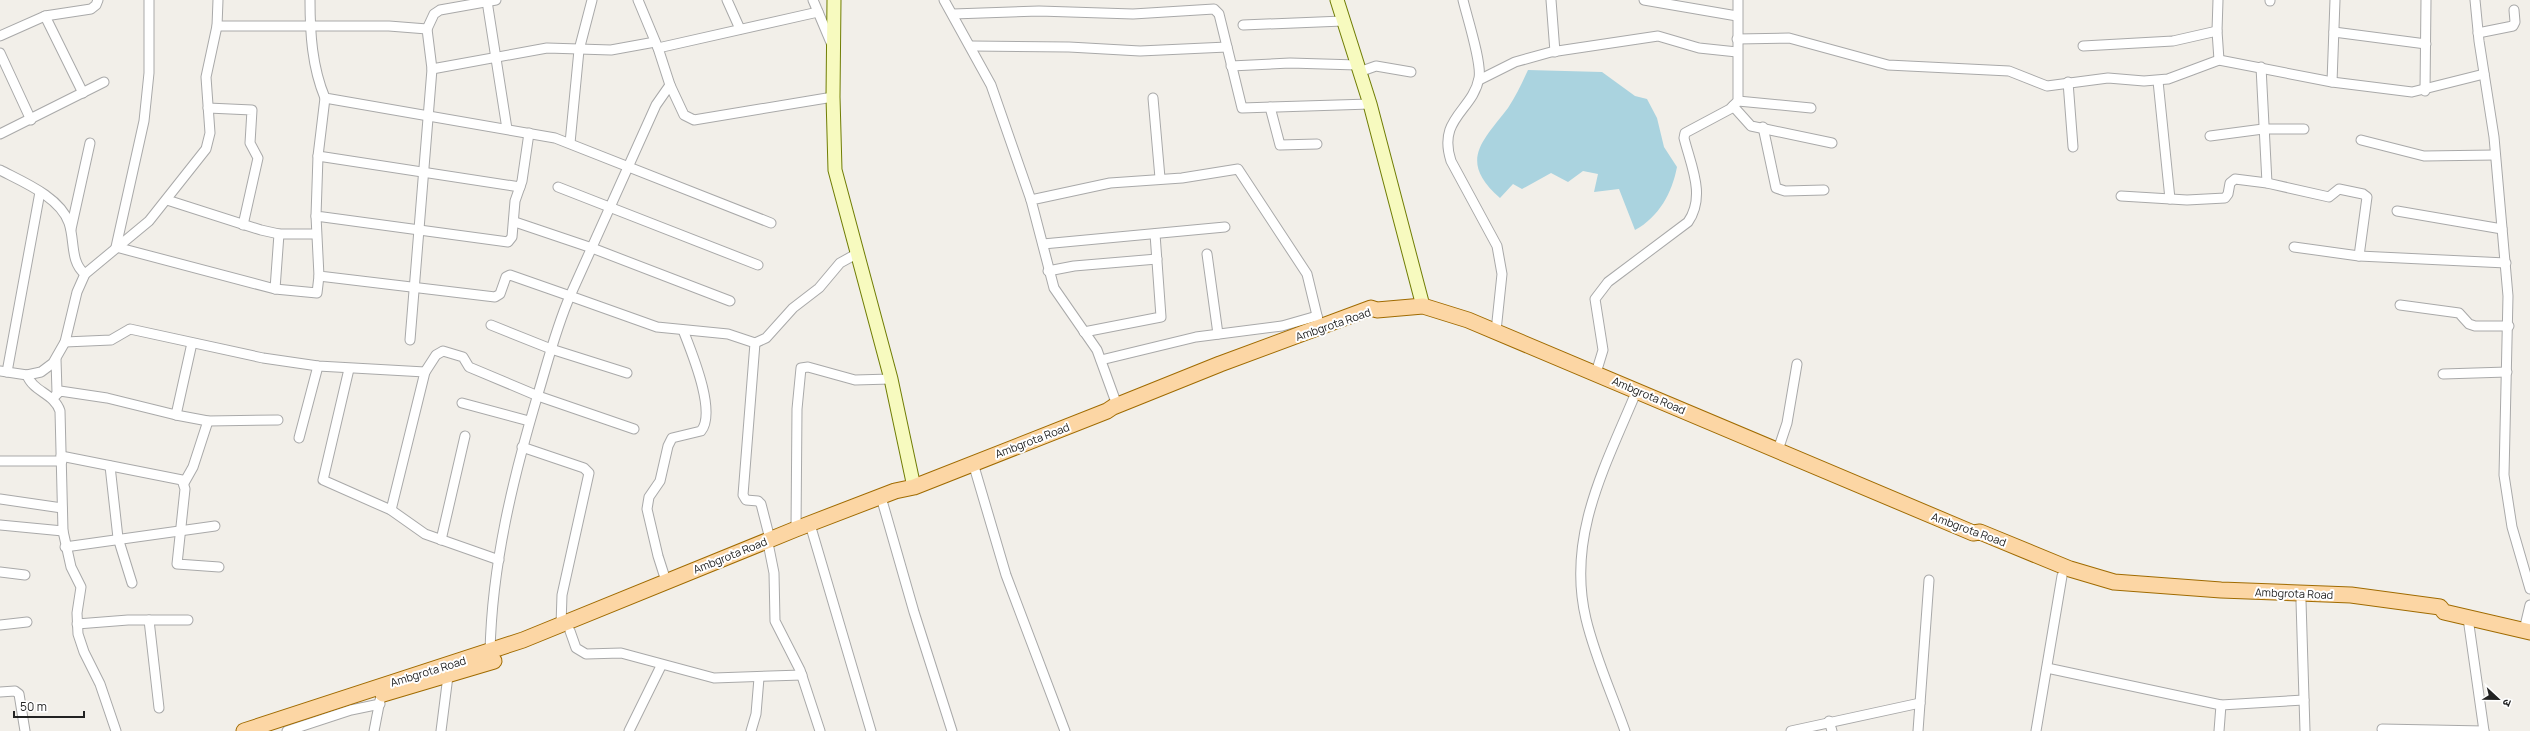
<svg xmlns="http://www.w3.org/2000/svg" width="2530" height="731" font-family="Manrope,'Noto Sans Devanagari',sans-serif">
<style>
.water{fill:#aad3df}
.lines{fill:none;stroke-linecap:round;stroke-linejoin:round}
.street-casing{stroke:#a9a9a9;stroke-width:11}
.secondary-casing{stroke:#707d05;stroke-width:15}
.primary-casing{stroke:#a06b00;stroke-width:17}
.street{stroke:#fff;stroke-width:9}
.secondary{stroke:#f7fabf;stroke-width:13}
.primary{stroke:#fcd6a4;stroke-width:15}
.labels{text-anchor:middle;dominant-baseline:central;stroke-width:4;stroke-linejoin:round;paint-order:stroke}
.street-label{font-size:11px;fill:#222;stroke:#fff}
</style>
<rect width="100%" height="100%" fill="#f2efe9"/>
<path class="water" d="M1528,70l74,2 33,24 12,3 10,19 7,29 13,20c-5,26 -18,50 -42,63l-16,-41 -25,3 4,-18 -15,-3 -15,11 -17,-9 -29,16 -9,-5 -13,14c-42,-37 -18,-56 8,-90 8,-12 14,-25 20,-38z"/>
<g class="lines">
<defs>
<g id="street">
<polyline points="149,0 149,73 144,121 116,247 275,289 317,293 319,276"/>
<path d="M310,0c0,33 2,67 15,98l230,40 216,85"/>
<polyline points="638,0 658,48 670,85"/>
<polyline points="727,0 740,29"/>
<polyline points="813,0 832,45"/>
<polyline points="944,0 991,85 1031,200"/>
<path d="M1463,0c4,17 19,63 16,78 -6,33 -42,40 -28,83l46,85 5,28 -6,57"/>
<polyline points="1551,0 1555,52"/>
<polyline points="1644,0 1737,16"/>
<polyline points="2218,0 2217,31 2219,60"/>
<polyline points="2475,0 2479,41 2494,137 2508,296 2504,475 2512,527 2530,589"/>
<polyline points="487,1 507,129"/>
<polyline points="2270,1 2270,0"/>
<polyline points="953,14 1039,11 1133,14 1214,9 1219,14 1242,108 1370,104"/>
<polyline points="45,16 83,93"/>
<polyline points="1243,25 1343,21"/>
<polyline points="217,26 389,26 427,29 432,69 547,48 611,50 655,42"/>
<polyline points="427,29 434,14 440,10 496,0"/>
<polyline points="2334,32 2426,44"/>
<polyline points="2478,33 2513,26 2515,22 2514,10"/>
<polyline points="0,36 45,16 91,9 96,5 98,0"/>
<polyline points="1737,39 1789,38 1888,65 2009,71 2047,86 2108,78 2144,81 2168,79 2219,60 2332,82 2412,92 2484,74"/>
<polyline points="972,46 1069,47 1140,51 1227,47"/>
<polyline points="2083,46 2173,41 2217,31"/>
<polyline points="658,48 818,12"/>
<polyline points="0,53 31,120"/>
<polyline points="1231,66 1290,63 1357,65"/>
<polyline points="2261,67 2267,183"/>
<polyline points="1359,72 1376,66 1411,72"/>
<polyline points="1479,80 1515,62 1551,52 1658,36 1699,48 1737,52"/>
<polyline points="2158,81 2170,199"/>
<polyline points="2068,82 2073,147"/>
<polyline points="2332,82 2335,0"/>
<polyline points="2425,91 2426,0"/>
<polyline points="325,98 318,156 316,216 508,242 512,237 515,201 522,181 529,133"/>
<polyline points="1153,98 1160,178"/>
<polyline points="1738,101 1811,108"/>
<polyline points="1733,106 1751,126 1832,143"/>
<polyline points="1270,107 1280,145 1317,144"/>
<polyline points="208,108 252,110 250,143 258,158 243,225"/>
<polyline points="1763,127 1776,188 1785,191 1824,190"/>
<polyline points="0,134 104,82"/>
<polyline points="2210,136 2263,129 2304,129"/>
<polyline points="2361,140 2424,156 2495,155"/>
<polyline points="570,143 579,50 592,0"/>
<polyline points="318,156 520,187"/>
<path d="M0,170c23,12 60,27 69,53 6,18 1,39 16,51"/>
<polyline points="558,187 758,265"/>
<polyline points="2121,196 2187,200 2225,198 2228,194 2230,183 2235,179 2267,183 2329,197 2339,189 2363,194 2367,197 2359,256"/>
<polyline points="167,200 261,230 279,234 316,234"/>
<polyline points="2397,211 2502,229"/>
<polyline points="316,216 319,276 495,297 500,294 506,277 510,275 570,296 656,105 670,85 684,115 694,120 833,97"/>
<polyline points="515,222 592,248 730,301"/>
<polyline points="71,229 90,143"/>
<polyline points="1043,244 1225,227"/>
<polyline points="2294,247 2359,256 2506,263"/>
<polyline points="1207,254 1218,334"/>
<polyline points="1048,271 1074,266 1157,259"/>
<polyline points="275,289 279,234"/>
<polyline points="2400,305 2459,313 2469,324 2475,326 2509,326"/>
<polyline points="491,325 551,349 627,373"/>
<polyline points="1084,332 1161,317 1155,234"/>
<polyline points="410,340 432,69"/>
<polyline points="65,342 111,340 130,329 263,358 318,366 425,372 391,510"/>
<polyline points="755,343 766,338 793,308 819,288 840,263 858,253"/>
<polyline points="56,360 57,392"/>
<polyline points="1101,360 1196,337 1282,326 1317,316"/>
<polyline points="349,369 323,480 391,510 425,534 499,560"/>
<polyline points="0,371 27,375 41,372 53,363 65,342 77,292 85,274 149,221 206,149 210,133 206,77 217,26 218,0"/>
<polyline points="7,372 40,192"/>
<polyline points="425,372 436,355 443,351 463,357 469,367 538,396 634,429"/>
<path d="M1596,373l7,-23 -8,-51 13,-17 80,-60c18,-26 3,-56 -4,-84l1,-5 45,-24 8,-8v-101"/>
<polyline points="2443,374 2507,372"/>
<path d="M27,375c6,17 27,18 33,36l3,120 8,36 10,20 -4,26 1,21 6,18 16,32 16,47"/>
<polyline points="53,398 60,391 107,398 176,415 192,343"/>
<polyline points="462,403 529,421"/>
<polyline points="1117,405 1097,350 1054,288 1031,200 1110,183 1182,178 1238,169 1307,274 1320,328"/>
<polyline points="176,415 208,421 278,420"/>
<polyline points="299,438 318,366"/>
<polyline points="522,447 584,468 589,473 562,595 561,625"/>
<polyline points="1778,450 1787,423 1797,364"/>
<polyline points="61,456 182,480 185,489 177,564 219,567"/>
<polyline points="0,461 62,461"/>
<polyline points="973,463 1006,575 1065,731"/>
<polyline points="110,466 118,538 132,583"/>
<polyline points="184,483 193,467 208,421"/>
<polyline points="0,499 62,508"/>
<polyline points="883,504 914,612 952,731"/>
<polyline points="0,525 63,531"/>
<polyline points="796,529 797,409 801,368 808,367 855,380 891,379"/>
<polyline points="812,531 871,731"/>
<polyline points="441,540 465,436"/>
<polyline points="65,547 215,526"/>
<polyline points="769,548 774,573 775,621 800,670 820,731"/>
<polyline points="0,572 25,575"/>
<path d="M666,581l-8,-25 -11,-47 2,-12 11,-16 8,-35 4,-8 29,-7c16,-19 -10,-80 -18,-101"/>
<polyline points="2301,601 2305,731"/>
<polyline points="2468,618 2484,731"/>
<polyline points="149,620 159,708"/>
<polyline points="77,624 128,620 188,620"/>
<polyline points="0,625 27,622"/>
<polyline points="2524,630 2530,605"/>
<polyline points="570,631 576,648 586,654 621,653 714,678 802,675"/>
<path d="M490,652c2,-88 23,-174 48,-258 10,-33 18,-66 32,-98l87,31 71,7 27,9 -12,152 3,5 12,1 3,3 9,35"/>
<polyline points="2047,668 2221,705 2304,700"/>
<polyline points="0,692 15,691 19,694 25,731"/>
<polyline points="1829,721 1832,731"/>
<polyline points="2382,729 2484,731"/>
<polyline points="287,731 351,710 380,704"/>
<polyline points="374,731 380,700"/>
<polyline points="441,731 448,676"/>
<polyline points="629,731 661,666"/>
<polyline points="751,731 756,714 759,678"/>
<path d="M1625,731c-13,-37 -30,-74 -39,-112 -20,-83 20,-154 51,-229"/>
<polyline points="1791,731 1920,703"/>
<polyline points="1918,731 1929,580"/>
<polyline points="2036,731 2062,576"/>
<polyline points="2219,731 2221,705"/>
</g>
<g id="secondary">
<polyline points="834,0 833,97 835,170 891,379 914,487"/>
<polyline points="1337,0 1370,104 1423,306"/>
</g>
<g id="primary">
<polyline points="383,694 494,661"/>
<polyline points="244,731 523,640 796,529 895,491 914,487 1107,411 1113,407 1220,364 1371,308 1377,310 1423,306 1468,320 1973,533 1980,532 2070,569 2114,582 2221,590 2351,595 2440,607 2444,612 2530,632"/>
</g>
</defs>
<use href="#street" class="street-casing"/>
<use href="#secondary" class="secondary-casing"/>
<use href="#primary" class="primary-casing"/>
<use href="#street" class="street"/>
<use href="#secondary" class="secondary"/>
<use href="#primary" class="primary"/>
</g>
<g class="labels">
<g class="street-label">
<text transform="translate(1333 324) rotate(-19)">Ambgrota Road</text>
<text transform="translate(1649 395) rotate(23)">Ambgrota Road</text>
<text transform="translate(1032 440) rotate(-21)">Ambgrota Road</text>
<text transform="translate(1969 529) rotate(20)">Ambgrota Road</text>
<text transform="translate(730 555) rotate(-22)">Ambgrota Road</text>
<text transform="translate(2294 593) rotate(2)">Ambgrota Road</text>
<text transform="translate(428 671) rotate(-17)">Ambgrota Road</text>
</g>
</g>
<g transform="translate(2498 699) rotate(112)" stroke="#ffffff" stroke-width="3" paint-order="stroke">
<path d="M0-3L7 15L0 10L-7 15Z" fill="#222222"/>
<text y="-6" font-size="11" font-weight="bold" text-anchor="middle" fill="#222222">उ</text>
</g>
<path d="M14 711v6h70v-6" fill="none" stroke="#222222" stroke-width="2"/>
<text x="20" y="711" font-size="12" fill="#222222" stroke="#ffffff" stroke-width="3" paint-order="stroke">50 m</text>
</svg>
